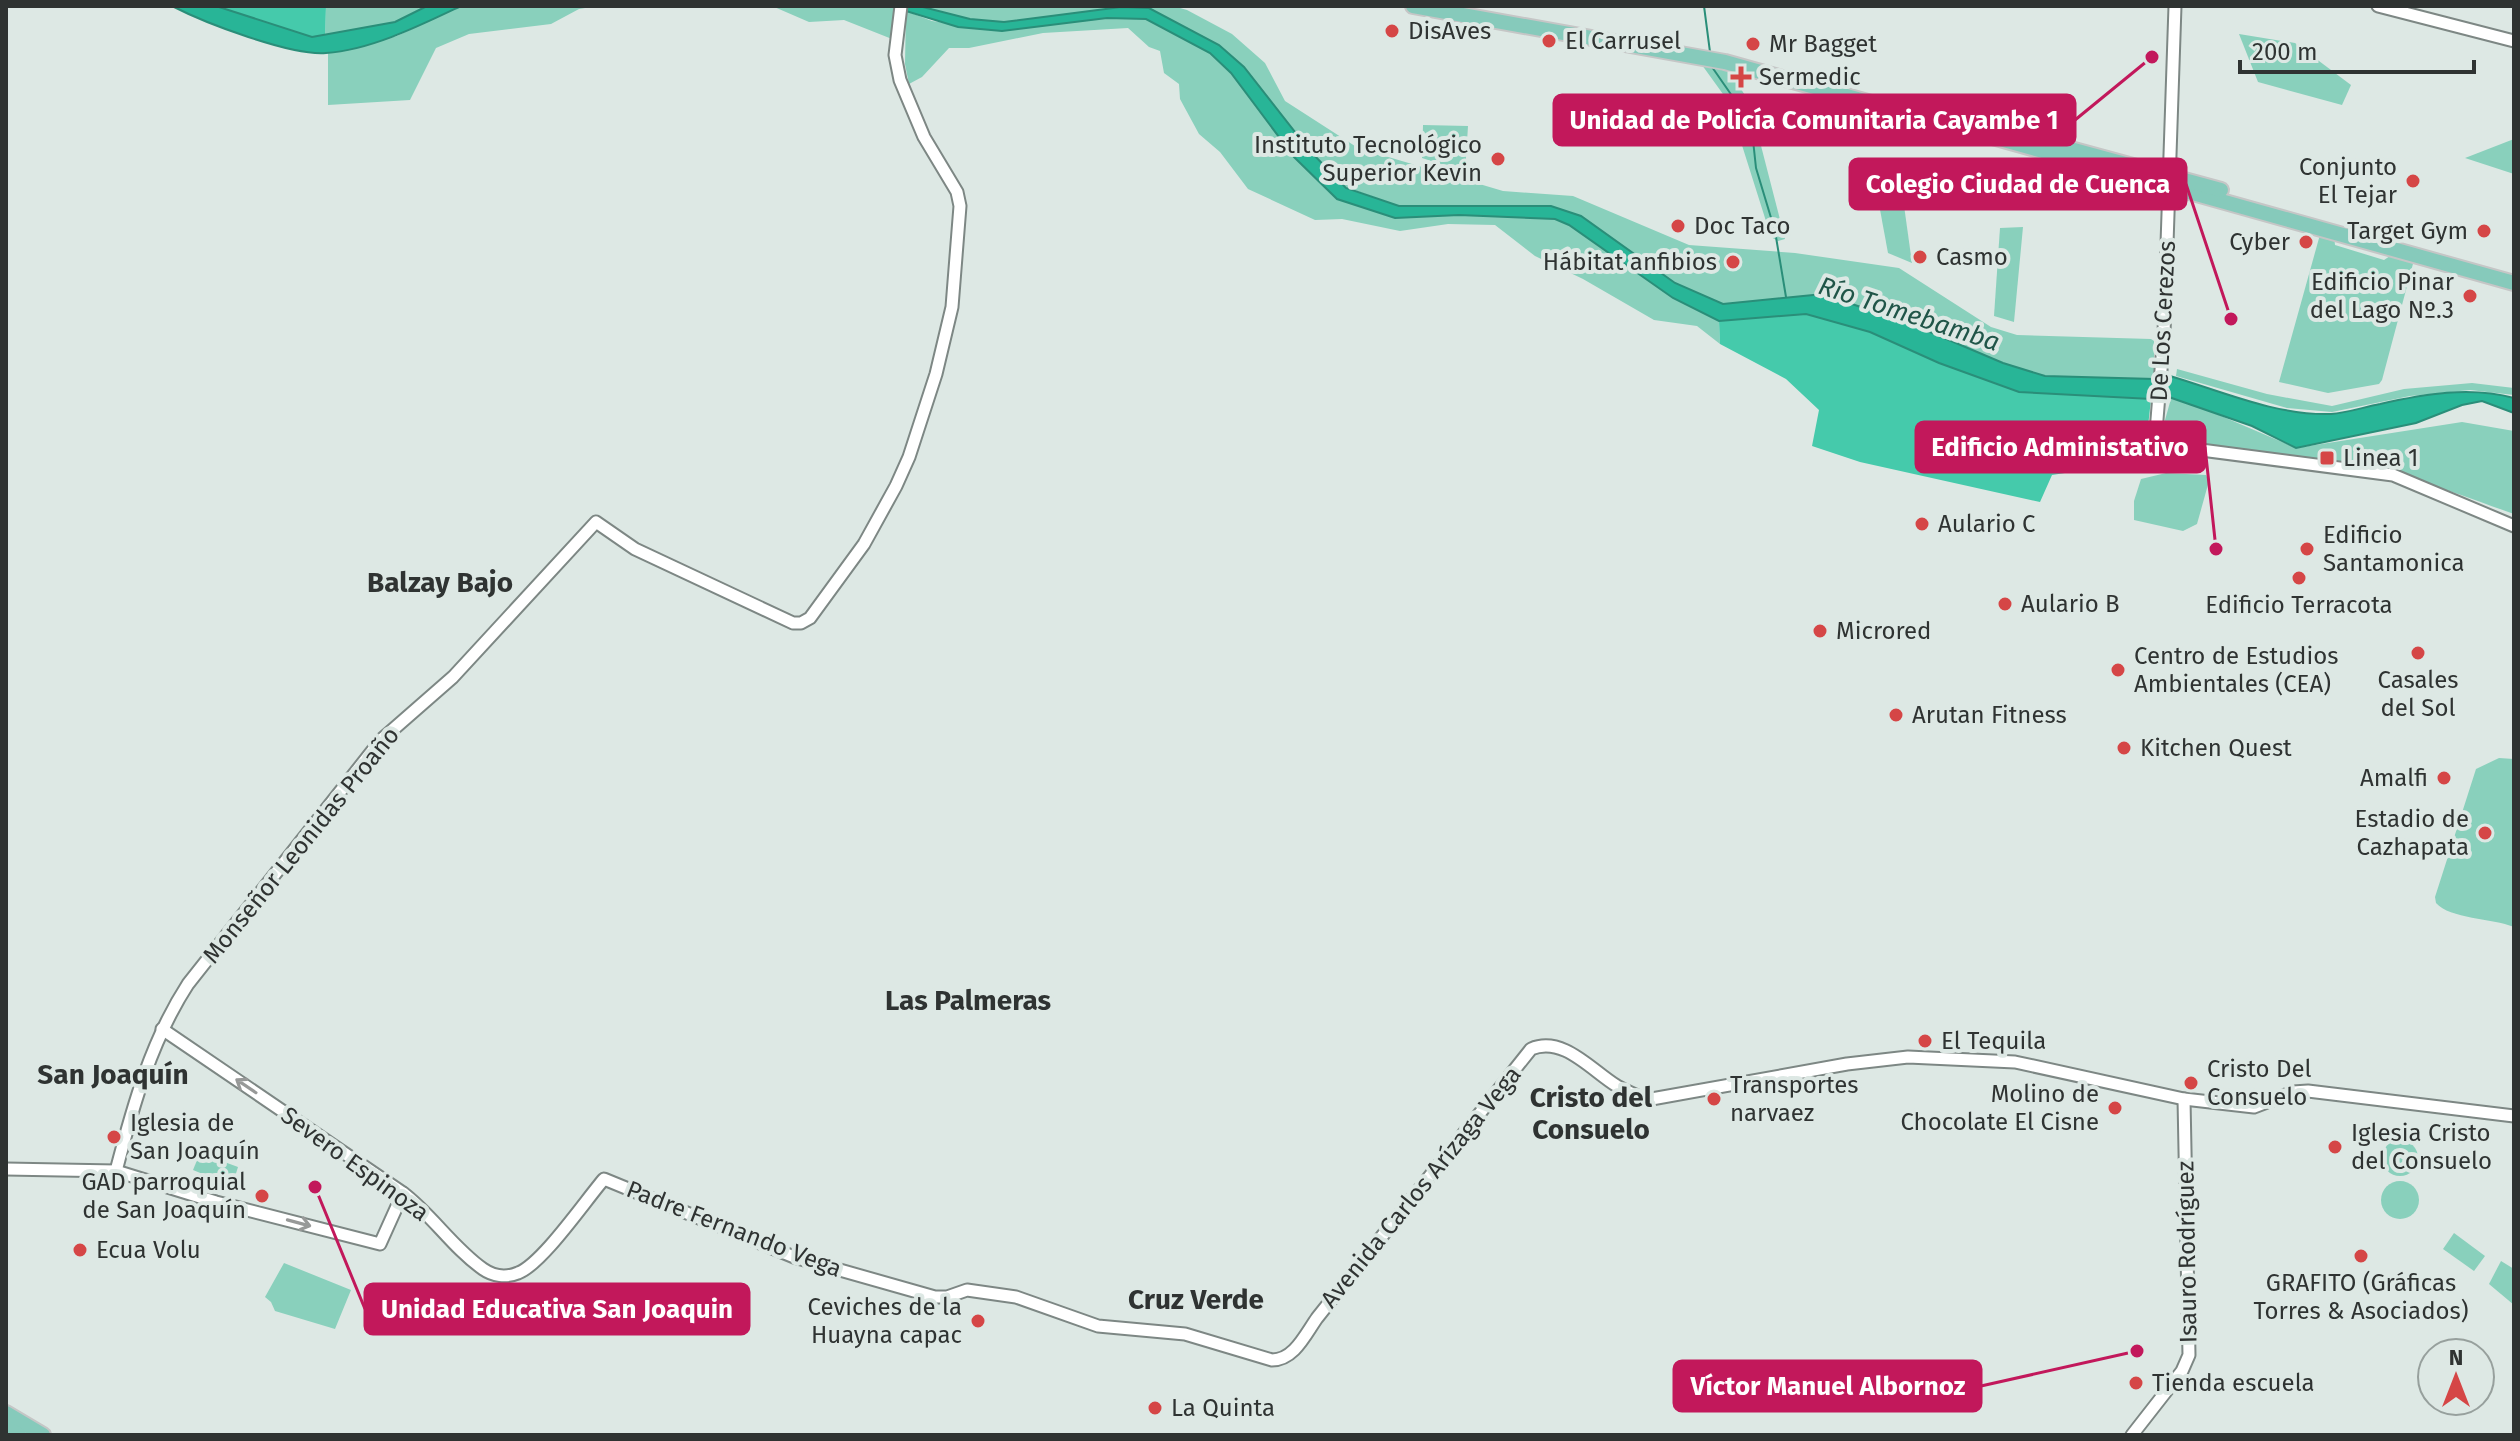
<svg xmlns="http://www.w3.org/2000/svg" width="2520" height="1441" font-family="'Fira Sans',sans-serif">
<style>
.green{fill:#89d0bc}
.forest{fill:#45caab}
.water{fill:#28b597;stroke:#2a8e79;stroke-width:2}
.lines{fill:none;stroke-linecap:round;stroke-linejoin:round}
.stream{stroke:#2a8e79;stroke-width:2}
.minor-casing{stroke:#7d8784;stroke-width:15}
.major-casing{stroke:#c5c6c6;stroke-width:18}
.minor{stroke:#fff;stroke-width:11}
.major{stroke:#86cabb;stroke-width:14}
.oneway{stroke:#979998}
.poi-dot{fill:#d54646;stroke:#dde8e4;stroke-width:3}
.labels{text-anchor:middle;dominant-baseline:central;stroke-width:8;stroke-linejoin:round;paint-order:stroke}
.poi-label{font-size:24px;fill:#2f3332;stroke:#dde8e4;text-anchor:start}
.street-label{font-size:24px;fill:#2f3332;stroke:#dde8e4}
.water-label{font-size:26px;font-style:italic;fill:#205548;stroke:#dde8e4}
.quarter-label{font-size:28px;font-weight:bold;fill:#2f3332;stroke:#dde8e4}
.leader{fill:none;stroke:#c2185b;stroke-width:3}
.callout-dot{fill:#c2185b;stroke:#dde8e4;stroke-width:3}
.callout{fill:#c2185b;stroke:#c2185b;stroke-width:3}
.callout-label{font-size:26px;text-anchor:middle;font-weight:bold;fill:#fff}
</style>
<rect width="100%" height="100%" fill="#dde8e4"/>
<g class="green">
<polygon points="326,6 427,6 395,22 325,37"/>
<polygon points="461,6 597,6 579,9 551,24 469,34 436,48 410,100 328,105 328,53 397,36"/>
<polygon points="772,6 895,8 892,39 844,20 809,22"/>
<polygon points="919,6 1173,6 1187,10 1232,34 1265,63 1285,101 1358,148 1503,191 1573,196 1689,245 1795,253 1899,268 1991,327 2017,335 2151,339 2154,341 2154,379 2045,376 2003,363 1916,326 1823,294 1723,304 1675,283 1581,216 1551,206 1399,206 1346,187 1310,151 1244,67 1219,45 1149,8 1121,7 1004,22 970,19"/>
<polygon points="906,11 932,21 1002,31 1107,18 1146,19 1210,53 1231,73 1294,157 1331,192 1395,218 1459,215 1555,219 1569,225 1673,298 1719,321 1720,344 1697,326 1654,320 1583,279 1535,256 1495,225 1448,224 1400,231 1342,219 1315,220 1248,189 1220,152 1199,134 1180,99 1179,84 1164,73 1160,51 1149,47 1128,28 1043,33 969,48 949,48 922,77 909,84 905,64"/>
<polygon points="2239,34 2295,43 2351,85 2342,105 2258,82"/>
<polygon points="1702,65 1730,72 1750,103 1785,239 1778,241 1771,237 1728,101"/>
<polygon points="1423,125 1468,126 1465,172 1422,158"/>
<polygon points="2514,139 2514,174 2465,158"/>
<polygon points="1901,184 1912,263 1888,253 1876,188"/>
<polygon points="2023,227 2014,322 1994,316 2000,228"/>
<polygon points="2321,231 2334,236 2335,245 2384,260 2393,254 2414,260 2382,380 2379,384 2328,393 2279,382"/>
<polygon points="2177,369 2267,394 2332,406 2404,389 2472,383 2514,388 2514,395 2470,390 2410,396 2332,412 2287,408 2176,376"/>
<path d="M2172,395l124,53 166,-26 52,9v83c-62,-22 -117,-44 -183,-53 -57,-7 -116,-7 -171,-23z"/>
<polygon points="2166,473 2206,475 2209,481 2197,524 2183,531 2134,520 2134,501 2141,479"/>
<path d="M2499,758l15,1v168c-22,-9 -64,-8 -78,-24l-1,-6 41,-128z"/>
<circle cx="2400" cy="1158" r="18"/>
<polygon points="200,1153 238,1167 232,1186 193,1170"/>
<circle cx="2400" cy="1200" r="19"/>
<polygon points="2454,1233 2485,1256 2474,1271 2443,1249"/>
<polygon points="2501,1261 2514,1269 2514,1305 2489,1284"/>
<polygon points="284,1263 351,1290 335,1329 275,1311 271,1302 265,1297"/>
</g>
<g class="forest">
<polygon points="200,6 326,6 325,37 313,38"/>
<polygon points="1806,314 1870,332 1939,363 2019,392 2151,399 2145,454 2123,464 2052,475 2040,502 1860,462 1812,446 1819,410 1786,379 1720,344 1719,321"/>
</g>
<g class="water">
<path d="M172,6h44l96,31 83,-15 32,-16h34c-40,19 -90,44 -135,47 -35,3 -121,-30 -154,-47z"/>
<polygon points="906,6 919,6 970,19 1004,22 1121,7 1149,8 1219,45 1244,67 1310,151 1346,188 1399,206 1551,206 1581,216 1675,283 1723,304 1823,294 1916,326 2003,363 2045,376 2154,379 2151,399 2019,392 1939,363 1870,332 1806,314 1719,321 1673,298 1569,225 1555,219 1459,215 1395,218 1337,199 1294,157 1231,73 1210,53 1146,19 1107,18 1002,31 958,27 906,11"/>
<path d="M2170,376c51,15 107,40 161,38 16,-1 33,-7 49,-10 44,-10 90,-18 134,-6v15l-32,-12 -20,4 -46,18 -120,25 -44,-22 -89,-31 2,-15z"/>
</g>
<g class="lines">
<g class="stream">
<polyline points="1704,6 1710,52"/>
<polyline points="1712,67 1737,103 1753,140 1756,168 1775,231 1786,297"/>
</g>
<defs>
<g id="minor">
<polyline points="2175,6 2164,333 2155,444 2393,475 2514,526"/>
<polyline points="2378,6 2514,41"/>
<path d="M162,1029l241,164c29,22 50,55 80,76 10,7 23,9 35,4 24,-9 67,-72 86,-94l190,78 141,40h12l20,-7 49,7 82,29 87,8 87,26c22,0 33,-25 45,-42l214,-269c32,-14 61,22 86,37 9,5 19,9 29,14l201,-36 61,-7 107,5 169,37 70,8 39,-15 15,-1 206,25"/>
<polyline points="6,1169 116,1171 216,1202 380,1244 403,1193"/>
<path d="M116,1171c17,-65 35,-130 72,-187l193,-244 72,-63 143,-155 39,27 158,74h8l9,-5 54,-74 32,-58 13,-29 27,-83 16,-67 8,-101 -3,-14 -33,-55 -24,-57 -5,-25 6,-49"/>
<polyline points="2132,1435 2182,1371 2189,1355 2184,1099"/>
</g>
<g id="major">
<polyline points="1413,6 1725,62 2514,283"/>
<polyline points="2052,144 2221,190"/>
<polyline points="6,1413 43,1435"/>
<polyline points="6,1427 19,1435"/>
</g>
</defs>
<use href="#minor" class="minor-casing"/>
<use href="#major" class="major-casing"/>
<use href="#minor" class="minor"/>
<use href="#major" class="major"/>
</g>
<defs><path id="oneway-shaft" d="M-6 0H5M1.5-3L5.5 0L1.5 3" fill="none" stroke-width="1.6" stroke-linecap="round" stroke-linejoin="round" transform="scale(2)"/></defs>
<g class="oneway">
<use href="#oneway-shaft" transform="translate(246 1086) rotate(-146)"/>
<use href="#oneway-shaft" transform="translate(299 1223) rotate(15)"/>
</g>
<g class="poi-dot">
<circle cx="1392" cy="31" r="8"/>
<circle cx="1549" cy="41" r="8"/>
<circle cx="1753" cy="44" r="8"/>
<path d="M1737 65h8v8h8v8h-8v8h-8v-8h-8v-8h8z"/>
<circle cx="1498" cy="159" r="8"/>
<circle cx="2413" cy="181" r="8"/>
<circle cx="1678" cy="226" r="8"/>
<circle cx="2484" cy="231" r="8"/>
<circle cx="2306" cy="242" r="8"/>
<circle cx="1920" cy="257" r="8"/>
<circle cx="1733" cy="262" r="8"/>
<circle cx="2470" cy="296" r="8"/>
<rect x="2319" y="450" width="16" height="16" rx="4"/>
<circle cx="1922" cy="524" r="8"/>
<circle cx="2307" cy="549" r="8"/>
<circle cx="2299" cy="578" r="8"/>
<circle cx="2005" cy="604" r="8"/>
<circle cx="1820" cy="631" r="8"/>
<circle cx="2418" cy="653" r="8"/>
<circle cx="2118" cy="670" r="8"/>
<circle cx="1896" cy="715" r="8"/>
<circle cx="2124" cy="748" r="8"/>
<circle cx="2444" cy="778" r="8"/>
<circle cx="2485" cy="833" r="8"/>
<circle cx="1925" cy="1041" r="8"/>
<circle cx="2191" cy="1083" r="8"/>
<circle cx="1714" cy="1099" r="8"/>
<circle cx="2115" cy="1108" r="8"/>
<circle cx="114" cy="1137" r="8"/>
<circle cx="2335" cy="1147" r="8"/>
<circle cx="262" cy="1196" r="8"/>
<circle cx="80" cy="1250" r="8"/>
<circle cx="2361" cy="1256" r="8"/>
<circle cx="978" cy="1321" r="8"/>
<circle cx="2136" cy="1383" r="8"/>
<circle cx="1155" cy="1408" r="8"/>
</g>
<g class="labels">
<g class="poi-label">
<text x="1408" y="31">DisAves</text>
<text x="1565" y="41">El Carrusel</text>
<text x="1769" y="44">Mr Bagget</text>
<text x="1759" y="77">Sermedic</text>
<text x="1482" y="145" text-anchor="end">Instituto Tecnológico<tspan x="1482" dy="28">Superior Kevin</tspan></text>
<text x="2397" y="167" text-anchor="end">Conjunto<tspan x="2397" dy="28">El Tejar</tspan></text>
<text x="1694" y="226">Doc Taco</text>
<text x="2468" y="231" text-anchor="end">Target Gym</text>
<text x="2290" y="242" text-anchor="end">Cyber</text>
<text x="1936" y="257">Casmo</text>
<text x="1717" y="262" text-anchor="end">Hábitat anfibios</text>
<text x="2454" y="282" text-anchor="end">Edificio Pinar<tspan x="2454" dy="28">del Lago Nº.3</tspan></text>
<text x="2343" y="458">Linea 1</text>
<text x="1938" y="524">Aulario C</text>
<text x="2323" y="535">Edificio<tspan x="2323" dy="28">Santamonica</tspan></text>
<text x="2021" y="604">Aulario B</text>
<text x="2299" y="605" text-anchor="middle">Edificio Terracota</text>
<text x="1836" y="631">Microred</text>
<text x="2134" y="656">Centro de Estudios<tspan x="2134" dy="28">Ambientales (CEA)</tspan></text>
<text x="2418" y="680" text-anchor="middle">Casales<tspan x="2418" dy="28">del Sol</tspan></text>
<text x="1912" y="715">Arutan Fitness</text>
<text x="2140" y="748">Kitchen Quest</text>
<text x="2428" y="778" text-anchor="end">Amalfi</text>
<text x="2469" y="819" text-anchor="end">Estadio de<tspan x="2469" dy="28">Cazhapata</tspan></text>
<text x="1941" y="1041">El Tequila</text>
<text x="2207" y="1069">Cristo Del<tspan x="2207" dy="28">Consuelo</tspan></text>
<text x="1730" y="1085">Transportes<tspan x="1730" dy="28">narvaez</tspan></text>
<text x="2099" y="1094" text-anchor="end">Molino de<tspan x="2099" dy="28">Chocolate El Cisne</tspan></text>
<text x="130" y="1123">Iglesia de<tspan x="130" dy="28">San Joaquín</tspan></text>
<text x="2351" y="1133">Iglesia Cristo<tspan x="2351" dy="28">del Consuelo</tspan></text>
<text x="246" y="1182" text-anchor="end">GAD parroquial<tspan x="246" dy="28">de San Joaquín</tspan></text>
<text x="96" y="1250">Ecua Volu</text>
<text x="2361" y="1283" text-anchor="middle">GRAFITO (Gráficas<tspan x="2361" dy="28">Torres &amp; Asociados)</tspan></text>
<text x="962" y="1307" text-anchor="end">Ceviches de la<tspan x="962" dy="28">Huayna capac</tspan></text>
<text x="2152" y="1383">Tienda escuela</text>
<text x="1171" y="1408">La Quinta</text>
</g>
<g class="street-label">
<text transform="translate(2163 321) rotate(-87)">De Los Cerezos</text>
<text transform="translate(301 845) rotate(-51)">Monseñor Leonidas Proaño</text>
<text transform="translate(355 1164) rotate(36)">Severo Espinoza</text>
<text transform="translate(1421 1187) rotate(-51)">Avenida Carlos Arízaga Vega</text>
<text transform="translate(734 1229) rotate(21)">Padre Fernando Vega</text>
<text transform="translate(2187 1252) rotate(-91)">Isauro Rodríguez</text>
</g>
<g class="water-label">
<text transform="translate(1909 314) rotate(18)">Río Tomebamba</text>
</g>
<g class="quarter-label">
<text x="440" y="582">Balzay Bajo</text>
<text x="968" y="1000">Las Palmeras</text>
<text x="113" y="1074">San Joaquín</text>
<text x="1591" y="1097">Cristo del<tspan x="1591" dy="32">Consuelo</tspan></text>
<text x="1196" y="1299">Cruz Verde</text>
</g>
</g>
<path class="leader" d="M2152 57L2075 120M2231 319L2186 184M2216 549L2205 447M315 1187L365 1309M2137 1351L1981 1386"/>
<g class="callout-dot">
<circle cx="2152" cy="57" r="8"/>
<circle cx="2231" cy="319" r="8"/>
<circle cx="2216" cy="549" r="8"/>
<circle cx="315" cy="1187" r="8"/>
<circle cx="2137" cy="1351" r="8"/>
</g>
<g class="callout">
<rect x="1554" y="95" width="521" height="50" rx="8"/>
<rect x="1850" y="159" width="336" height="50" rx="8"/>
<rect x="1916" y="422" width="289" height="50" rx="8"/>
<rect x="365" y="1284" width="384" height="50" rx="8"/>
<rect x="1674" y="1361" width="307" height="50" rx="8"/>
</g>
<g class="callout-label">
<text x="1814" y="129">Unidad de Policía Comunitaria Cayambe 1</text>
<text x="2018" y="193">Colegio Ciudad de Cuenca</text>
<text x="2060" y="456">Edificio Administativo</text>
<text x="557" y="1318">Unidad Educativa San Joaquin</text>
<text x="1828" y="1395">Víctor Manuel Albornoz</text>
</g>
<rect width="2520" height="1441" fill="none" stroke="#2f3332" stroke-width="16"/>
<g transform="translate(2456 1377)"><circle r="38" fill="#dde8e4" stroke="#97a09d" stroke-width="2"/>
<path d="M0-6L14 30L0 20L-14 30Z" fill="#d54646"/>
<text y="-12" font-size="22" font-weight="bold" text-anchor="middle" fill="#2f3332">N</text>
</g>
<path d="M2240 60v12h234v-12" fill="none" stroke="#2f3332" stroke-width="4"/>
<text x="2252" y="60" font-size="24" fill="#2f3332" stroke="#dde8e4" stroke-width="6" paint-order="stroke">200 m</text>
</svg>
